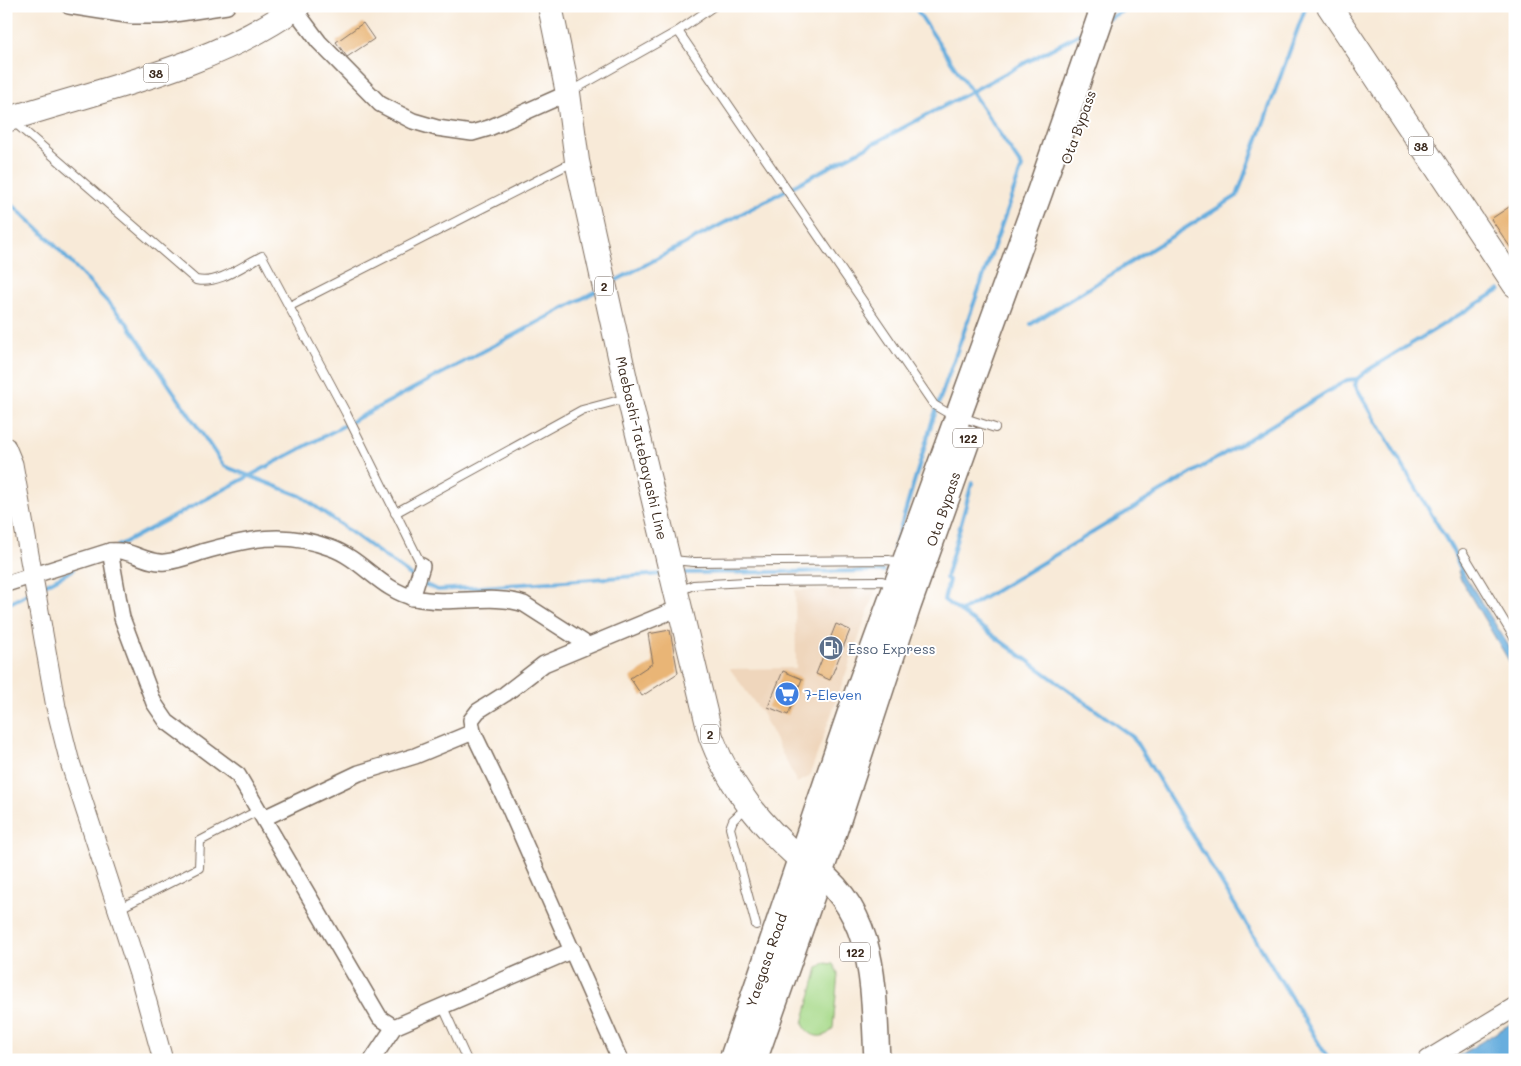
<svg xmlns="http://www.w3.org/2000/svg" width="1521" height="1066" font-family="Mali,sans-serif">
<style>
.built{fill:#efd6bc}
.green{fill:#a6d988;stroke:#708253}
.water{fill:#67aede;stroke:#516c7e}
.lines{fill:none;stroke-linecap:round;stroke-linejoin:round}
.stream{stroke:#67aede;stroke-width:4}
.building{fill:#e9b576}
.service-casing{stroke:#7d6d5f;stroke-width:10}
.minor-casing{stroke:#7d6d5f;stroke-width:18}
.tertiary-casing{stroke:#7d6d5f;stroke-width:21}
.primary-casing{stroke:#7d6d5f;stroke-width:26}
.trunk-casing{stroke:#7d6d5f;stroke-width:28}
.service{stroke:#fff;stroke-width:8}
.minor{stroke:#fff;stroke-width:15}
.tertiary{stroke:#fff;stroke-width:19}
.primary{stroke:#fff;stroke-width:24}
.trunk{stroke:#fff;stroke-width:25}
.labels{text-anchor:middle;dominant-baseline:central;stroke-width:4;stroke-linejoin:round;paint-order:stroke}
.shield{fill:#fff;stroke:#766a62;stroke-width:1}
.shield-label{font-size:12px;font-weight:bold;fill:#3b2a1e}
.street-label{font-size:14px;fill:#3b2a1e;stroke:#fff}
.service-label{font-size:14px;fill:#4e5e75;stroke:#fff;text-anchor:start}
.shop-label{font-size:14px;fill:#366cbe;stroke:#fff;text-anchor:start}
</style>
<rect width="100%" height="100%" fill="#fff"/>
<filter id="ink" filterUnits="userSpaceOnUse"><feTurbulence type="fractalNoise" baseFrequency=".02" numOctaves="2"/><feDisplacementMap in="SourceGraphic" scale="10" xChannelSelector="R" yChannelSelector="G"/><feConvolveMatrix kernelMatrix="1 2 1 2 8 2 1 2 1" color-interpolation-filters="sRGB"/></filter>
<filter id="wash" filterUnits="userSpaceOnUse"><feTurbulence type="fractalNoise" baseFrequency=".0096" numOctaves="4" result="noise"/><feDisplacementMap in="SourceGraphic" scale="20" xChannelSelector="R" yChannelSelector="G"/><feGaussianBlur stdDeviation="1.12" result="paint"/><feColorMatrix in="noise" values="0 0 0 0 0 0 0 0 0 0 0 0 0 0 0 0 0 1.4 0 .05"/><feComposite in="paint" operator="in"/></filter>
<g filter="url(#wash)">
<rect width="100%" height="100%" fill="#f8ead8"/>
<polygon class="built" points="876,589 809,777 797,783 762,713 730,669 796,668 795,590"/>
<path class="green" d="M824,963l9,1 5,9 -5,55c-8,13 -25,10 -30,-5l15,-55z"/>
<g class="water">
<polygon points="1461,569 1515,656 1515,671 1461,580 1458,571"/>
<polygon points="1515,1021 1515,1060 1452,1060"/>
</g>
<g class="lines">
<g class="stream">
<polyline points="1109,18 1132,6"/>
<polyline points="6,199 49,239 127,323 224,466 301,496 413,577"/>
<polyline points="613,282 1085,31"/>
<polyline points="1031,324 1237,196 1306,6"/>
<polyline points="972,483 946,578 949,580 944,600 1133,737 1329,1060"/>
<polyline points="118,546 598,290"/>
<polyline points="894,549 932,422 1022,167 914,6"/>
<polyline points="679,573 884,571"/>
<polyline points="1463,574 1452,549 1355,385 1357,379 1368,370 1500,290"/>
<polyline points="421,583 438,590 664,574"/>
<polyline points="41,587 73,570"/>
<polyline points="6,605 31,592"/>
<polyline points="960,612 1347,380 1357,379"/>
</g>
</g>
<g id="blocks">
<g class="building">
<polygon points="363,23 374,39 347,57 336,42"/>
<polygon points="1515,203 1515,254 1491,219"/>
<polygon points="836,624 850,630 830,680 816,674"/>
<polygon points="670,630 678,673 642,696 630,678 653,663 648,634"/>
<polygon points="783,671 802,679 788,715 768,707"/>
</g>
</g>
</g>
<g filter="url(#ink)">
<use href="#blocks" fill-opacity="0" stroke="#7d6d5f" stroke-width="1"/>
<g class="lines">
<defs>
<g id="service">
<polyline points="678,31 934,405 946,412 995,428"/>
<polyline points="570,92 678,31 714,6"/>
<path d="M14,122l182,158c22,5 46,-14 66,-24l84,157 76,153"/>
<polyline points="290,306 575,161"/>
<polyline points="395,513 582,410 627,398"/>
<polyline points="1463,553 1515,639"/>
<polyline points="672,560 694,562 889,560 902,563"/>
<polyline points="678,592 693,585 746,582 882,581 894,585"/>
<polyline points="747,807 733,820 730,828 756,925"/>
<polyline points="118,909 199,868 200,841 259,810"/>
<polyline points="442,1005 467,1060"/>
</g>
<g id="minor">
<polyline points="69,6 133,16 161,16 227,6"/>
<polyline points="292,6 319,42 380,104 413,121 437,128 472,133 489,128 568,93"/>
<polyline points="110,551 122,618 154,703 167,722 238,775 380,1018 394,1027"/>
<path d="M6,584l104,-33c20,-3 36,13 55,11 12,-1 25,-6 37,-10 45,-13 82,-22 129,-4 31,11 51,43 84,50 35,8 77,-5 109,6l64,41"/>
<polyline points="412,598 422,566"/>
<polyline points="264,818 359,773 415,756 473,732"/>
<polyline points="372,1060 394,1027 573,950"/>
<polyline points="620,1060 508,805 473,732 471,720 478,711 505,694 544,664 679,608"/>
</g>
<g id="tertiary">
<polyline points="6,447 13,464 56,707 69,759 140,977 163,1060"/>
<polyline points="1428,1060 1515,1007"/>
</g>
<g id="primary">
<path d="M550,6l18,87 9,68 52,236 82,340c19,50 50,88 90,123"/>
<polyline points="1329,6 1515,285"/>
<path d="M6,120c96,-31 210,-54 292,-114"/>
</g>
<g id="trunk">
<path d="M807,864c70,44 66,122 70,196"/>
<polyline points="732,1060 853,705 1040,191 1104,6"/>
<polyline points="754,1060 831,841 908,606 968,438"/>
</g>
</defs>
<use href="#service" class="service-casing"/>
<use href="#minor" class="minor-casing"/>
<use href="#tertiary" class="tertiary-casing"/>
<use href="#primary" class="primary-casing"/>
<use href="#trunk" class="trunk-casing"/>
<use href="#service" class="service"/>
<use href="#minor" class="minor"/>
<use href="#tertiary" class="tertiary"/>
<use href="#primary" class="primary"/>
<use href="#trunk" class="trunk"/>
</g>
</g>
<defs>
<symbol id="fuel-disc" viewBox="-11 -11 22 22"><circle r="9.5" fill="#5c6f8a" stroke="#fff"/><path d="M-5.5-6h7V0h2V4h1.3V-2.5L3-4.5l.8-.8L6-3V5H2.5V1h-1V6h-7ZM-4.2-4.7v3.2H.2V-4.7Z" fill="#fff"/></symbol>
<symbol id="supermarket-disc" viewBox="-11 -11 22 22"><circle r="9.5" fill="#3f7fe0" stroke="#fff"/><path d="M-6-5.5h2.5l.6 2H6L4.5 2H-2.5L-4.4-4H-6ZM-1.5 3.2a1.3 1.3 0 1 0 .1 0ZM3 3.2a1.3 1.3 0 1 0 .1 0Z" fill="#fff"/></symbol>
</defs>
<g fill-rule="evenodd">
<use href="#fuel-disc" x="817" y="634" width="28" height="28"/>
<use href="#supermarket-disc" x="773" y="680" width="28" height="28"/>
</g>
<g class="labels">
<g class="shield">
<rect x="143.5" y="63.5" width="25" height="19" rx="4"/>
<rect x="1408.5" y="136.5" width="25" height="19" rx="4"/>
<rect x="595" y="276.5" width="18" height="19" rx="4"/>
<rect x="953" y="428.5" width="30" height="19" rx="4"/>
<rect x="701" y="724.5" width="18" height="19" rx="4"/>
<rect x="840" y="942.5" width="30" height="19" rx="4"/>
</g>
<g class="shield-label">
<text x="156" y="73">38</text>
<text x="1421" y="146">38</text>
<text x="604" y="286">2</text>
<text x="968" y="438">122</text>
<text x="710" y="734">2</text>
<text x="855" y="952">122</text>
</g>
<g class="street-label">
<text transform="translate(1078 127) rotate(-70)">Ota Bypass</text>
<text transform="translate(642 448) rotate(77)">Maebashi-Tatebayashi Line</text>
<text transform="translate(943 509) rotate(-71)">Ota Bypass</text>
<text transform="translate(766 960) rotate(-71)">Yaegasa Road</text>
</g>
<g class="service-label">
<text x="848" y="648">Esso Express</text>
</g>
<g class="shop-label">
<text x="804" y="694">7-Eleven</text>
</g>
</g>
<rect width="1521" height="1066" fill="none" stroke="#fff" stroke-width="25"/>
</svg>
